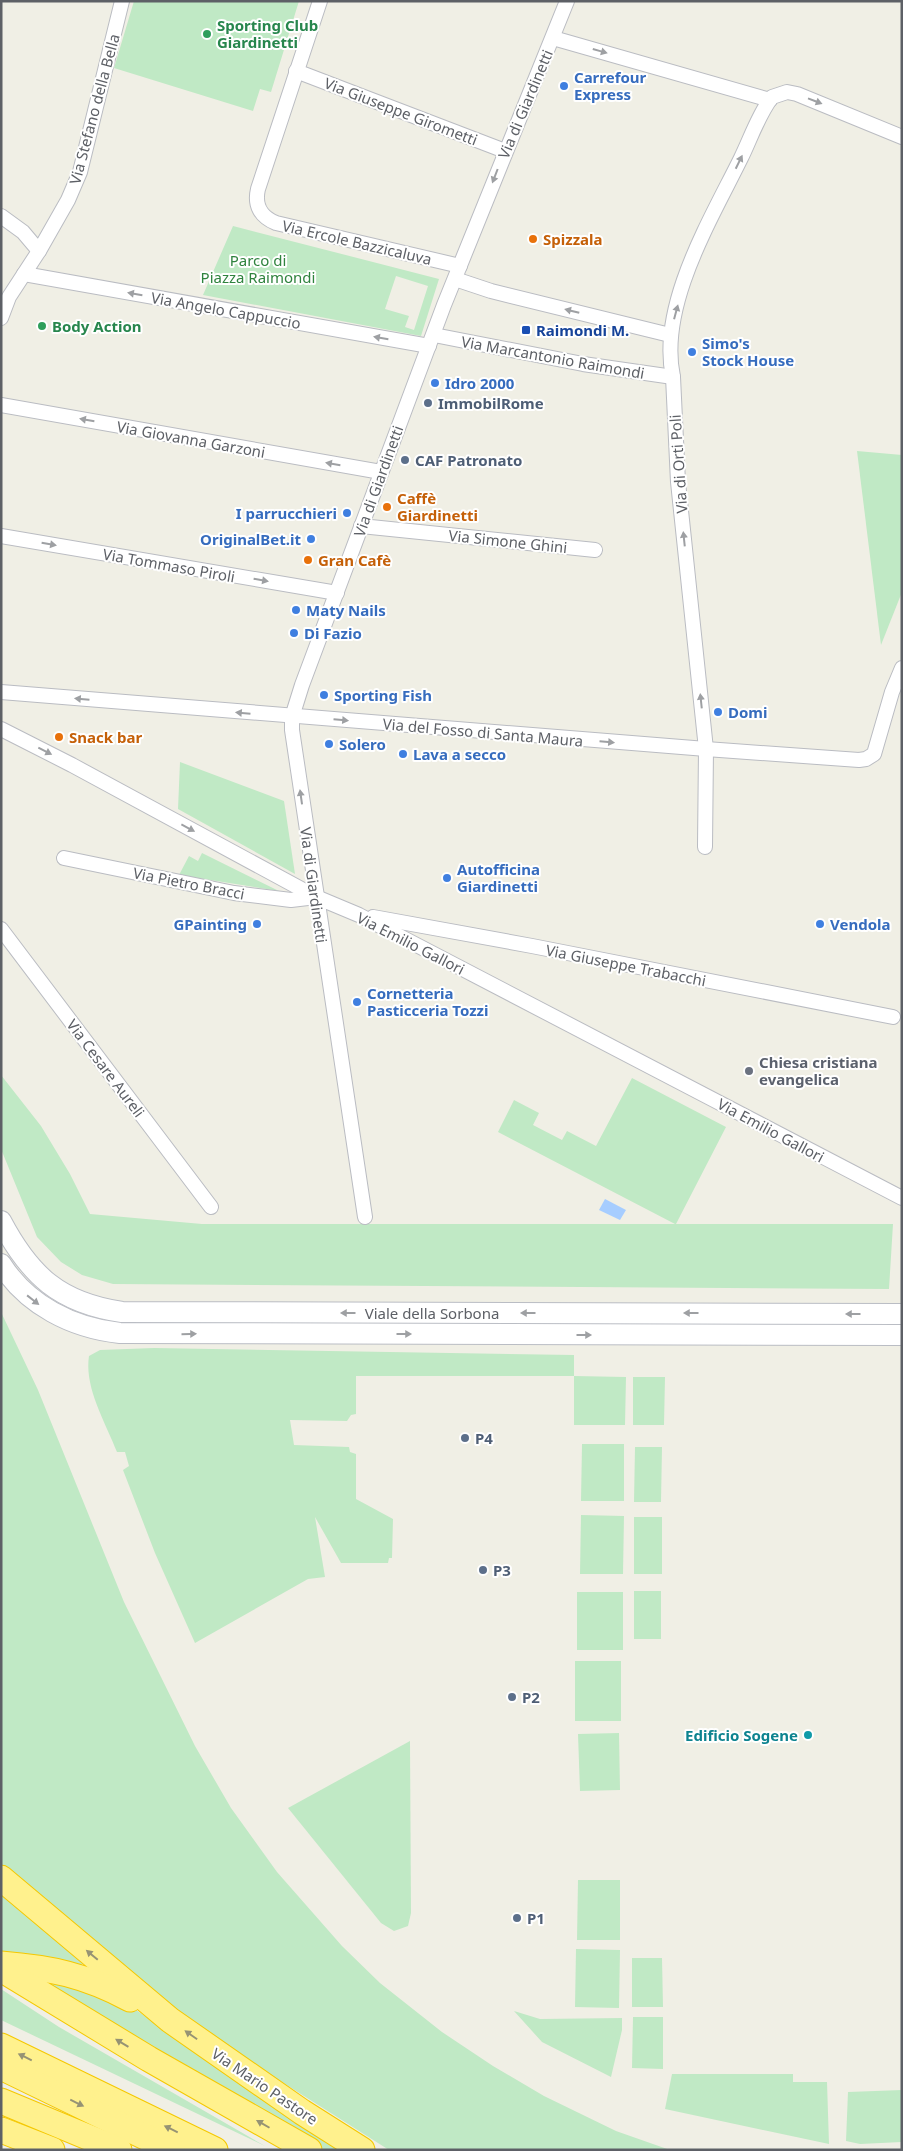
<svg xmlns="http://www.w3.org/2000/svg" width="903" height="2151" font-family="'Noto Sans',sans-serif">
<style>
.green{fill:#c0e9c5;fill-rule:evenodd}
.water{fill:#a6cdff}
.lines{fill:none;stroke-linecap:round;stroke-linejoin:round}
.street-casing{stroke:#babcc2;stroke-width:16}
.secondary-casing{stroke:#babdc4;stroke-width:22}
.highway-casing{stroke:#f5c800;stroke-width:27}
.street{stroke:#fff;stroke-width:14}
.secondary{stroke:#fff;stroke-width:20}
.highway{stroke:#fff18d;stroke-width:25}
.oneway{fill:#9ea0a3}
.oneway2{fill:#969374}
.leisure-dot{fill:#2e9e5b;stroke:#fff;stroke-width:2}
.shop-dot{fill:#3f7fe0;stroke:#fff;stroke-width:2}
.food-dot{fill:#e8710a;stroke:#fff;stroke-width:2}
.transit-dot{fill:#1a4fb4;stroke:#fff;stroke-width:2}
.service-dot{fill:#5c6f8a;stroke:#fff;stroke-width:2}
.worship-dot{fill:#6b7280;stroke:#fff;stroke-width:2}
.culture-dot{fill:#0f9aa8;stroke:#fff;stroke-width:2}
.labels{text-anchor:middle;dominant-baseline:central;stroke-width:4;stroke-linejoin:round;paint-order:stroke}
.leisure-label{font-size:15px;font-weight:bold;fill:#27864d;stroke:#fff;text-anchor:start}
.shop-label{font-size:15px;font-weight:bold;fill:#366cbe;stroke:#fff;text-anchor:start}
.street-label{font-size:15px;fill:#5d6066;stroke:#fff}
.food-label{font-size:15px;font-weight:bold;fill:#c56008;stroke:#fff;text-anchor:start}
.park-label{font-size:15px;fill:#2f833e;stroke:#fff}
.transit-label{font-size:15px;font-weight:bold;fill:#164399;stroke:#fff;text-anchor:start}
.service-label{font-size:15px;font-weight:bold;fill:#4e5e75;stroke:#fff;text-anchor:start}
.worship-label{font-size:15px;font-weight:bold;fill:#5b616d;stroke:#fff;text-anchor:start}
.culture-label{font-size:15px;font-weight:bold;fill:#0d838f;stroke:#fff;text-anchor:end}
</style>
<rect width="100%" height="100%" fill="#f0efe5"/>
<g class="green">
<polygon points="134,1 299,1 271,92 260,89 253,111 114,68"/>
<path d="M233,226l206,53 -18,57 -218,-41zM396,276l32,10 -14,44 -9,-3 4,-11 -24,-7z"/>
<polygon points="857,451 902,455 902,592 881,645"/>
<polygon points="180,762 284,801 295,874 178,809"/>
<polygon points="202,853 279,891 179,875 189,856 198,861"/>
<polygon points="1,1075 41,1126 70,1174 90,1214 202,1224 675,1224 498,1132 514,1100 539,1113 533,1125 562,1140 567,1131 596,1146 632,1078 726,1127 676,1224 893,1224 889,1289 113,1284 82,1275 61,1262 37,1237 1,1149"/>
<polygon points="1,1312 38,1390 124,1602 195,1746 231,1808 277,1872 342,1946 380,1983 442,2032 493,2066 544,2096 616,2131 670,2150 389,2150 203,2032 1,1869"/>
<path d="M154,1348l420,7v21l52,1 -1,48h-51v-49h-218v38l-5,1 -4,6 -57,-1 4,25 55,2 1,5 6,2v45l37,20 -1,39h-3l-1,5h-47l-26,-46 10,60 -17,2 -113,64 -40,-90 -32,-83 6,-4 -4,-14h-8c-11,-29 -33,-64 -28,-96l11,-6z"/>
<polygon points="633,1377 665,1377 664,1425 633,1425"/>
<polygon points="582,1444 624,1444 624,1501 581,1501"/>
<polygon points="635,1447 662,1447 661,1502 634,1502"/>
<polygon points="581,1515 624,1516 623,1574 580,1574"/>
<rect x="634" y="1517" width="28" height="57"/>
<rect x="634" y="1591" width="27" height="48"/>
<rect x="577" y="1592" width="46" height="58"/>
<rect x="575" y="1661" width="46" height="60"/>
<polygon points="619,1733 620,1790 580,1791 578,1734"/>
<polygon points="410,1741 411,1913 408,1926 394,1931 381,1923 288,1808"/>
<polygon points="578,1880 620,1880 620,1940 577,1940"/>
<polygon points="1,1892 83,1963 80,1968 26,1955 1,1952"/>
<polygon points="576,1949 620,1950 619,2008 575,2007"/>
<polygon points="632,1958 662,1958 663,2007 632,2007"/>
<polygon points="35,1977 110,1997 136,2010 342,2150 325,2150"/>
<polygon points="1,1989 59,2027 265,2146 1,2020"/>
<polygon points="514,2011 540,2019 622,2018 622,2030 611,2077 542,2042"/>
<polygon points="633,2017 663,2017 663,2069 632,2068"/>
<polygon points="672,2074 793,2074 793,2082 827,2082 829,2144 665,2109"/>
<polygon points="902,2090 902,2142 860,2144 846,2141 848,2092"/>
</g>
<polygon class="water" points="605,1199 626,1210 620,1220 599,1210"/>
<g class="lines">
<defs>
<g id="street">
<path d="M320,1l-62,188c-4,17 3,28 18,34l184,43"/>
<polyline points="553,38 770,100"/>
<polyline points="296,71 505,151"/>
<polyline points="1,216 23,232 39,251"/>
<polyline points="24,274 429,346"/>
<polyline points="455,279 491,291 670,335"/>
<polyline points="1,318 9,297 39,251 68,200 80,172 122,1"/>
<polyline points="434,335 583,364 673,377"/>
<polyline points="1,405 381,472"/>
<polyline points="361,526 595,550"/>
<polyline points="1,536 337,593"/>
<polyline points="1,692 706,749 859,760 866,759 874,754 892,692 902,668"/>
<polyline points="1,729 72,765 316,897 359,915 902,1198"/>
<path d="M705,847l1,-98 -28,-267 -5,-105c-15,-71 37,-156 68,-219 9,-18 18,-45 31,-61l15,-5 10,2 105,43"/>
<polyline points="64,858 234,893 291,900 316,897"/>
<polyline points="373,917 532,946 893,1017"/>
<polyline points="1,929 211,1207"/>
<polyline points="365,1217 292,730 292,717 302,685 444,305 567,1"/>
</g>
<g id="secondary">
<path d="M1,1221c29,55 59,82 121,91l780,2"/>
<path d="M1,1264c26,41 71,64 119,69l782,2"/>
</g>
<g id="highway">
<polyline points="1,1878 170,2020 302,2112 362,2150"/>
<path d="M1,1964c50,4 84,11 129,35"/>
<polyline points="1,1969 149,2059 309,2150"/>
<polyline points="1,2046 215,2150"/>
<polyline points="1,2067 172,2150"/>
<polyline points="1,2101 119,2150"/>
<polyline points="1,2130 52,2150"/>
</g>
</defs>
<use href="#street" class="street-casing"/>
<use href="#secondary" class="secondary-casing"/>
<use href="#highway" class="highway-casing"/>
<use href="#street" class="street"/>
<use href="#secondary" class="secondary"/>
<use href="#highway" class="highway"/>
</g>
<defs><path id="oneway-solid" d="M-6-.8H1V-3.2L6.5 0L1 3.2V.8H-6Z" transform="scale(1.25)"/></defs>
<g class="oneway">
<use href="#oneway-solid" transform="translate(600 51) rotate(16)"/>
<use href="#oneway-solid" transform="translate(815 101) rotate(21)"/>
<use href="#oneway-solid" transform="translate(739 162) rotate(-64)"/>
<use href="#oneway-solid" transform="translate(495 176) rotate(111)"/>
<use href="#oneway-solid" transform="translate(135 294) rotate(-170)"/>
<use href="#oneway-solid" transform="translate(572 311) rotate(-166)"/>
<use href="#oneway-solid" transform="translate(676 312) rotate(-75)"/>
<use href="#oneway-solid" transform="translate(381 338) rotate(-170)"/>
<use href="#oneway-solid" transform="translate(87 420) rotate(-170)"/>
<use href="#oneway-solid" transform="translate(333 464) rotate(-170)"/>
<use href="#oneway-solid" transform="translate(684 539) rotate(-96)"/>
<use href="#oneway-solid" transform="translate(49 544) rotate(10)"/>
<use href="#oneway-solid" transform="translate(261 580) rotate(10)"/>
<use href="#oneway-solid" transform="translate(82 699) rotate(-175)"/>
<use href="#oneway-solid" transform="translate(701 701) rotate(-96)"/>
<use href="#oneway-solid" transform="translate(243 713) rotate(-175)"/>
<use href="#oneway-solid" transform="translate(341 720) rotate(5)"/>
<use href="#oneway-solid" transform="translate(607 742) rotate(5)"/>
<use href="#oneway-solid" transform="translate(45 751) rotate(27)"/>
<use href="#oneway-solid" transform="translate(301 797) rotate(-98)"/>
<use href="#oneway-solid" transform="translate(188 828) rotate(28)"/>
<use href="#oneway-solid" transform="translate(33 1300) rotate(38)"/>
<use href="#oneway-solid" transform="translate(348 1313) rotate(-180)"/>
<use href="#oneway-solid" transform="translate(528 1313) rotate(-180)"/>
<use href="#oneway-solid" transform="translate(691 1313) rotate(180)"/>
<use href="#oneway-solid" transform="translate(853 1314) rotate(-180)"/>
<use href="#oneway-solid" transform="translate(189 1334) rotate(-1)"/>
<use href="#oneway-solid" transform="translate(404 1334)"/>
<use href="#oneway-solid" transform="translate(584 1335)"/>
</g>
<g class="oneway2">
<use href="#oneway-solid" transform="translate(92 1955) rotate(-140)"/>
<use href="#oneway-solid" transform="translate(191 2035) rotate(-145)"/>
<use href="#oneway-solid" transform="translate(122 2043) rotate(-149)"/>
<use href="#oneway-solid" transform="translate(25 2057) rotate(-154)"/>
<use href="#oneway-solid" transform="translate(77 2103) rotate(26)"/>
<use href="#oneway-solid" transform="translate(263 2124) rotate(-150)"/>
<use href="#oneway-solid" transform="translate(171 2129) rotate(-154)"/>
</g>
<g class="leisure-dot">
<circle cx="207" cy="34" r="5"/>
<circle cx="42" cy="326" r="5"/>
</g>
<g class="shop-dot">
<circle cx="564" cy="86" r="5"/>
<circle cx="692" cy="352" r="5"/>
<circle cx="435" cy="383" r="5"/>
<circle cx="347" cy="513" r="5"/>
<circle cx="311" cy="539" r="5"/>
<circle cx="296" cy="610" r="5"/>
<circle cx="294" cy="633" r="5"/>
<circle cx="324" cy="695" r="5"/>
<circle cx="718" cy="712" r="5"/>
<circle cx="329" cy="744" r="5"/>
<circle cx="403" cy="754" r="5"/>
<circle cx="447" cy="878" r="5"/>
<circle cx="257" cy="924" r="5"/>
<circle cx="820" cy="924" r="5"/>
<circle cx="357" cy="1002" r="5"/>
</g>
<g class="food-dot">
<circle cx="533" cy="239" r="5"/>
<circle cx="387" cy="507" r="5"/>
<circle cx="308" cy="560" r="5"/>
<circle cx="59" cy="737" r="5"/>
</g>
<rect class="transit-dot" x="521" y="325" width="10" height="10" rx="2.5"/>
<g class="service-dot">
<circle cx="428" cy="403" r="5"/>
<circle cx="405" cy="460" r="5"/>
<circle cx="465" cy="1438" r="5"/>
<circle cx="483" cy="1570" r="5"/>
<circle cx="512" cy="1697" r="5"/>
<circle cx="517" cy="1918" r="5"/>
</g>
<circle class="worship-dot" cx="749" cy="1071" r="5"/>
<circle class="culture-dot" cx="808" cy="1735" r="5"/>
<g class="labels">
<g class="leisure-label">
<text x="217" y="25">Sporting Club<tspan x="217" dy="17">Giardinetti</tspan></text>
<text x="52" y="326">Body Action</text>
</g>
<g class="shop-label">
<text x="574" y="77">Carrefour<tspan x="574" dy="17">Express</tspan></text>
<text x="702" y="343">Simo's<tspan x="702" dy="17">Stock House</tspan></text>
<text x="445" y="383">Idro 2000</text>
<text x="337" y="513" text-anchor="end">I parrucchieri</text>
<text x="301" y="539" text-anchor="end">OriginalBet.it</text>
<text x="306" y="610">Maty Nails</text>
<text x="304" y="633">Di Fazio</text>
<text x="334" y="695">Sporting Fish</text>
<text x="728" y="712">Domi</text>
<text x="339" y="744">Solero</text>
<text x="413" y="754">Lava a secco</text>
<text x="457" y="869">Autofficina<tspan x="457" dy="17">Giardinetti</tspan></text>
<text x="247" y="924" text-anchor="end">GPainting</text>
<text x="830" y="924">Vendola</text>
<text x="367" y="993">Cornetteria<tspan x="367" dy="17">Pasticceria Tozzi</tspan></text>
</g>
<g class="street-label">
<text transform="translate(525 104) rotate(-67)">Via di Giardinetti</text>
<text transform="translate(94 109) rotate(-75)">Via Stefano della Bella</text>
<text transform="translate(401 111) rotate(21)">Via Giuseppe Girometti</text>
<text transform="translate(357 242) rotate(13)">Via Ercole Bazzicaluva</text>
<text transform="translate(226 310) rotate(10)">Via Angelo Cappuccio</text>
<text transform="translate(553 357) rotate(10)">Via Marcantonio Raimondi</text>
<text transform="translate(191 439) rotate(10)">Via Giovanna Garzoni</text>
<text transform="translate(678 464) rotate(-94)">Via di Orti Poli</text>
<text transform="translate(378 481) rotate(-70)">Via di Giardinetti</text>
<text transform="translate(508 541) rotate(6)">Via Simone Ghini</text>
<text transform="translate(169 565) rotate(10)">Via Tommaso Piroli</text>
<text transform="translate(483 732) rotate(5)">Via del Fosso di Santa Maura</text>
<text transform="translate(189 883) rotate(11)">Via Pietro Bracci</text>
<text transform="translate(314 885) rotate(82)">Via di Giardinetti</text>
<text transform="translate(411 943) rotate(27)">Via Emilio Gallori</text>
<text transform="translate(626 965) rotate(11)">Via Giuseppe Trabacchi</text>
<text transform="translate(106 1068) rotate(53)">Via Cesare Aureli</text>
<text transform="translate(771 1130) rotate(28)">Via Emilio Gallori</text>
<text x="432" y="1313">Viale della Sorbona</text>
<text transform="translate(265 2086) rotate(34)">Via Mario Pastore</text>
</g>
<g class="food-label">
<text x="543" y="239">Spizzala</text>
<text x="397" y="498">Caffè<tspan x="397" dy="17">Giardinetti</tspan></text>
<text x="318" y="560">Gran Cafè</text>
<text x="69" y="737">Snack bar</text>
</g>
<g class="park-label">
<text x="258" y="260">Parco di<tspan x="258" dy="17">Piazza Raimondi</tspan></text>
</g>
<g class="transit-label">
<text x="536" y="330">Raimondi M.</text>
</g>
<g class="service-label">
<text x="438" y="403">ImmobilRome</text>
<text x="415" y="460">CAF Patronato</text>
<text x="475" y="1438">P4</text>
<text x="493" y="1570">P3</text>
<text x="522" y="1697">P2</text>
<text x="527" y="1918">P1</text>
</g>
<g class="worship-label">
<text x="759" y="1062">Chiesa cristiana<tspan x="759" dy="17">evangelica</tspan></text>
</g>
<g class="culture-label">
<text x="798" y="1735">Edificio Sogene</text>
</g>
</g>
<rect width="903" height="2151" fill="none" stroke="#5d6066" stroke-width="5"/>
</svg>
